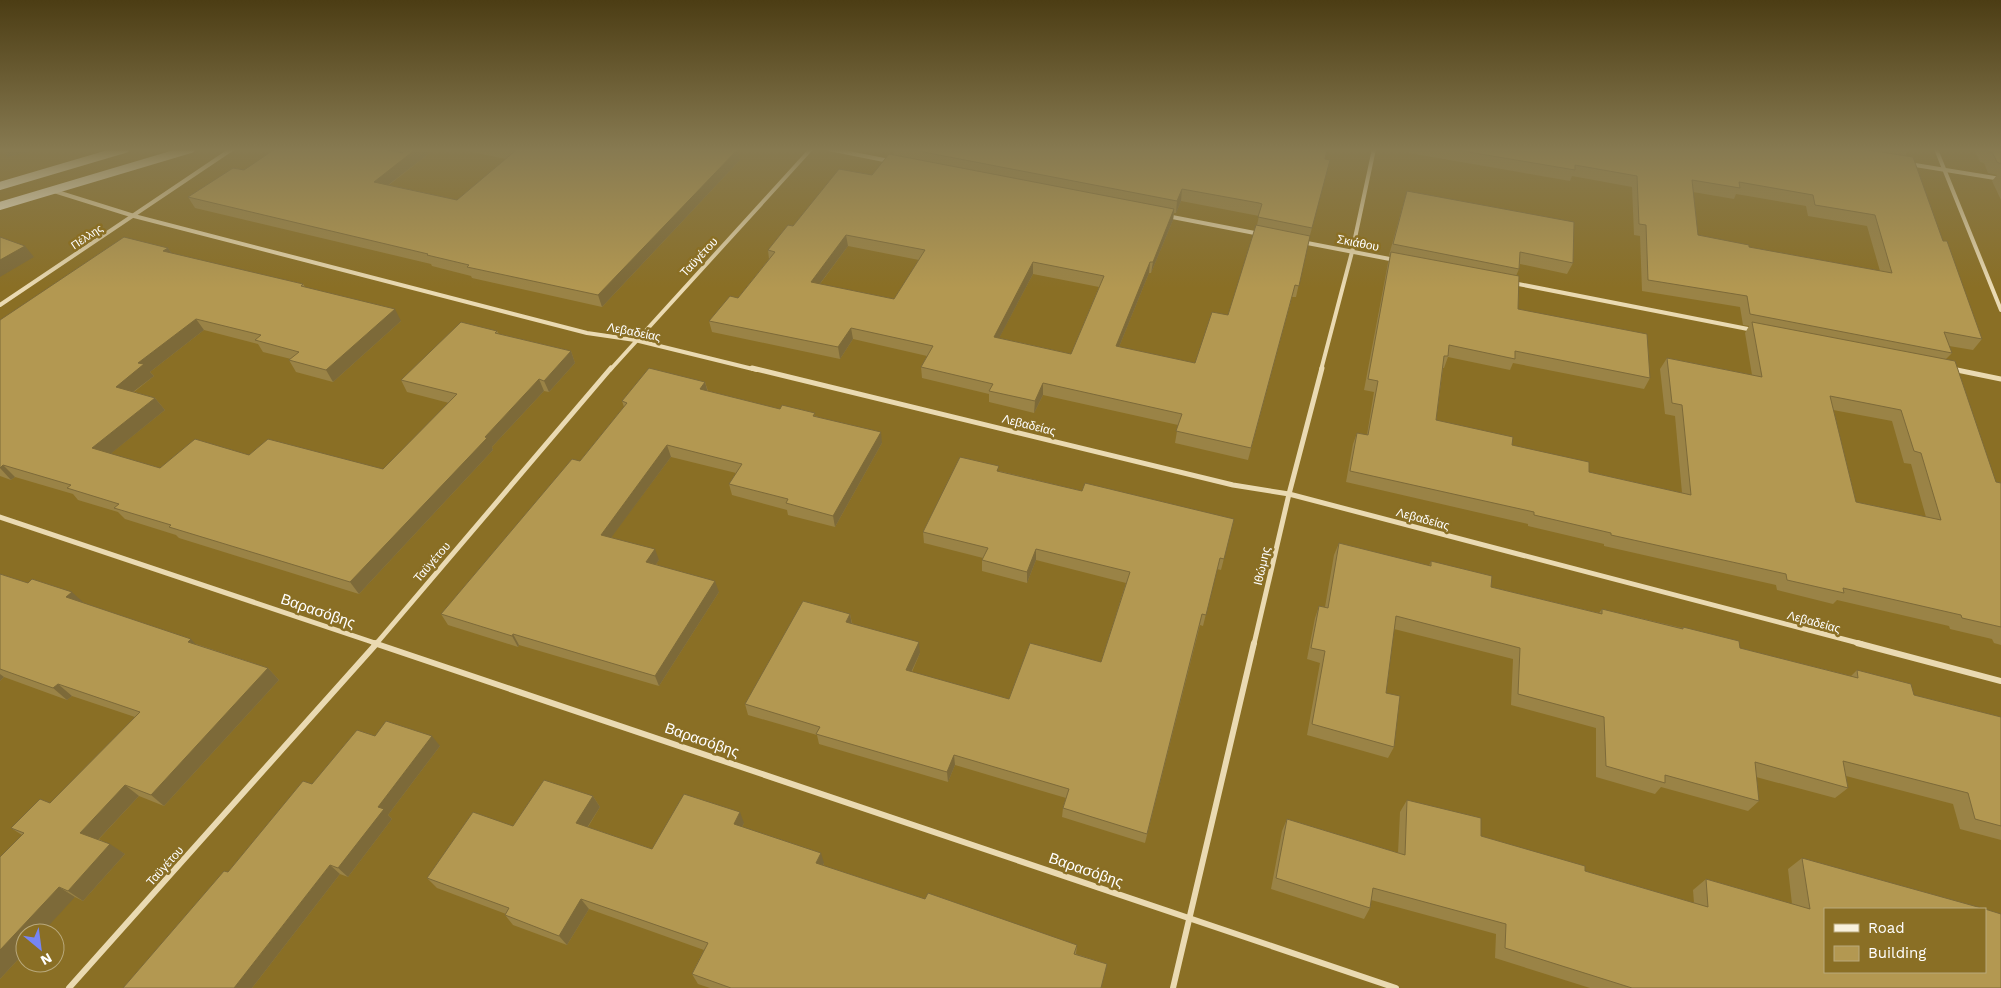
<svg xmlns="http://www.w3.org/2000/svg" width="2001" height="988" font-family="'Work Sans',sans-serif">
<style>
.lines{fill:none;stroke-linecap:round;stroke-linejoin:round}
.minor-far2{stroke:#eadab2;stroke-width:4}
.minor-far1{stroke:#eadab2;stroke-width:5}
.minor{stroke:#eadab2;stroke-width:6}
.secondary{stroke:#f8f1dd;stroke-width:8}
.wall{fill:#9a8346;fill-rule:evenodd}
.shaded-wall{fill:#7d6a39}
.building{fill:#b39851;stroke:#7d6a39;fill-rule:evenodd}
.labels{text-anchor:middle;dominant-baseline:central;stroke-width:5;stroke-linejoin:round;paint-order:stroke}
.far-street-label{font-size:11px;fill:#fff;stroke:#8a6f25}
.street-label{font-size:12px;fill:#fff;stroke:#8a6f25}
.near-street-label{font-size:15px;fill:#fff;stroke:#8a6f25}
</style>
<rect width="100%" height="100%" fill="#8a6f25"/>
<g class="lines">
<g class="minor-far2">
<polyline points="829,149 889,161"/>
<polyline points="1936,149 2001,310"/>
<polyline points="1909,164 2001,179"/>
<polyline points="54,191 134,216 587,333 635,340 757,370"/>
<polyline points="1167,216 1260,234"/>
<polyline points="1302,242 1395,260"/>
<polyline points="1513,283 1753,330"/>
<polyline points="0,305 232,149"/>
<polyline points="1952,369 1955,370"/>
<polyline points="610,370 811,149"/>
<polyline points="1321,370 1352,252 1374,149"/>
</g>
<g class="minor-far1">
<polyline points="752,368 1233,485 1289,494 1862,644"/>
<polyline points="1952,369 2001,379"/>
<polyline points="0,517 378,644"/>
<polyline points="376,644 611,368"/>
<polyline points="1254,644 1289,494 1322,368"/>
</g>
<g class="minor">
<polyline points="374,643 1396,988"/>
<polyline points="1857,643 2001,681"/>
<polyline points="69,988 377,643"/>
<polyline points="1173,988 1254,643"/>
</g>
<g class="secondary">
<polyline points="0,186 125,149"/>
<polyline points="0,206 191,149"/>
</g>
</g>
<g class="wall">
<polygon points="394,149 435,149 389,185 457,200 506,159 457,149 737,149 740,160 602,307 472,278 471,276 432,266 431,264 195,208 188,197 244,170 397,152"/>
<polygon points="437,149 454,149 450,152"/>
<path d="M894,149h434l-3,10 5,1 -21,79 -13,58h-4l-44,163 -73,-17 3,-18 -135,-30 -9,18 -45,-11v-8l-67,-16 -1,-11 6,-11 -74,-17 -13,20 -128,-27 -3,-11 29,-23 31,-39 -1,-9 25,-24 79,-51 22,-20zM1181,201l78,15 -2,9 -29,90 -33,48 -76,-16 30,-74h2l22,-53 1,-7h2zM848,246l71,14 -25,39 -74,-15zM1033,274l66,13 -28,67 -72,-16z"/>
<path d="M1410,149h500l-5,7 38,85 39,98 -9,11 -24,-4 3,7 -6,6 50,123 5,1v162l-7,-2 -2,-4 -42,-10 -1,-3 -112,-26 -4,4 -56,-14 -1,-5 -172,-39v-2l-76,-18v-2l-182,-42 7,-38 4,-11 10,2 7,-43 -10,-2 24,-127 2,-7 -1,-1 18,-64 166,72 -6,11 -47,-10 -1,5 -3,7 2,33 132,69 -6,11 -131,-26 -3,7 -62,-13 -4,11h-1l-7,52 76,25 77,27 93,21 -7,-77 -10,-2 -5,-45 7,-11 85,17 -7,-42 4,-7 -6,-1 -3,-18 -98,-16 -2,-55 -6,-1 -2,-48 -60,-11 -2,5 -161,-28zM1693,192l41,7 2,-5 70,12 2,10 59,10 13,45 -131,-24 -51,-12zM1833,410l59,11 12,42 7,1 15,53 -70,-15z"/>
<polygon points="1974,149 2001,149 2001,200 1992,181 1997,175 1988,173 1984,163 1980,162"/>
<polygon points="168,248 172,254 303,284 305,287 401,321 333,382 296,372 289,360 291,359 263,352 258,344 204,330 150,372 154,376 134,392 155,398 165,410 110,454 160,468 249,455 383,469 449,403 407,392 401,380 497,331 499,334 571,351 575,363 549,392 544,391 492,447 493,450 359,594 179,538 176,535 125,519 118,512 78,500 73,494 15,477 11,480 0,476 0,320"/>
<polygon points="705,382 708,391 780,409 816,416 882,443 835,527 788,515 787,510 732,495 729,484 736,473 671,457 611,537 659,560 656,564 719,592 659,686 519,645 518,647 448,625 441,614 580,461 624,407 622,401"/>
<polygon points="999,471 1082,491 1234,519 1221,570 1217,569 1203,626 1200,625 1145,843 1062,817 1063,808 1066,798 955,765 948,782 819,744 817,735 748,715 745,704 850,614 852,623 920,653 912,672 1009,699 1101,662 1126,583 1036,560 1027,583 982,571 982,560 983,558 924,543 923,532"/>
<polygon points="1339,543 1429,566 1431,561 1491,587 1599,613 1602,609 1682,628 1683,627 1740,648 1851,676 1857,670 1914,695 2001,717 2001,840 1960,829 1953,804 1846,776 1848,788 1835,798 1756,777 1759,801 1748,811 1661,787 1655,794 1596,777 1596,728 1511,705 1513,659 1394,629 1386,693 1394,747 1388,758 1307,735 1320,663 1307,659 1315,618 1319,606 1325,607 1334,555"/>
<polygon points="0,574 84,603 196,644 268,668 279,680 164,806 139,796 99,839 125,854 83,901 75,897 25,933 25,952 0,979 0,857 22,835 11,828 50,803 135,717 72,696 67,700 4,677 0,681"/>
<polygon points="375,736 440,746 388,815 392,819 348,877 340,874 252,988 123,988 228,872 312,784"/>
<polygon points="593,796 600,807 588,827 652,849 744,823 742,827 824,863 823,866 925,899 1077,945 1076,954 1107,964 1101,988 710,988 698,984 692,974 704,950 589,909 567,945 513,925 505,915 506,914 437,888 427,878 513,826"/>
<polygon points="1407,800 1481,836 1585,871 1694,903 1693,890 1706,879 1792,904 1788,869 1802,858 2001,988 1590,988 1495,958 1496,934 1371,900 1370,908 1364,919 1271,889 1282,831 1287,819 1398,853 1400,812"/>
</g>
<g class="shaded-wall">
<polygon points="3,149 40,149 8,157"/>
<polygon points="416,149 435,149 379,192 374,182"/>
<polygon points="738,149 740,160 602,307 598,295"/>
<polygon points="1182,189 1181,201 1176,213 1177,201"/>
<polygon points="1174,209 1173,220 1151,273 1153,262"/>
<polygon points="846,235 848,246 813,293 811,282"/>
<polygon points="25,246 34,257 0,277 0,260"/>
<polygon points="168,248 176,259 163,251"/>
<polygon points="1033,262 1033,274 994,348 994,337"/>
<polygon points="1150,262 1149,273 1115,357 1116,346"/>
<polygon points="395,309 401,321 333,382 326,370"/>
<polygon points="196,319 204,330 150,372 154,376 125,398 116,387 138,363"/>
<polygon points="851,328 853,339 840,359 838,347"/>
<polygon points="571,351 575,363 549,392 544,381"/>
<polygon points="539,379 544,391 492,447 493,450 359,594 350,582"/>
<polygon points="705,382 708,393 700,389"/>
<polygon points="1043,383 1043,395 1034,413 1035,401"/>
<polygon points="155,398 165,410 103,460 92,448"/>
<polygon points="881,432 882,443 835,527 833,516"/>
<polygon points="667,445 671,457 605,546 601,535"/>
<polygon points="3,465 15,477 11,480 0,468"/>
<polygon points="655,549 659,560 650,573 646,562"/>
<polygon points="1036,549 1036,560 1027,583 1027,572"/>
<polygon points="715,581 719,592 659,686 655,676"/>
<polygon points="72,592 85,604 66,597"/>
<polygon points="850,614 852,625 846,622"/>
<polygon points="513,634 519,645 518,647 512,636"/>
<polygon points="191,639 202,651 188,642"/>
<polygon points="919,642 920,653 907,681 906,670"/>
<polygon points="268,668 279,680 164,806 151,795"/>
<polygon points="0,674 4,677 0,681"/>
<polygon points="58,684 72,696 67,700 53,688"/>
<polygon points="432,736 440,746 388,815 392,819 348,877 338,868 378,807"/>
<polygon points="954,755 955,765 948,782 947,772"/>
<polygon points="125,785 139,796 95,843 80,833"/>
<polygon points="593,796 600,807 583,834 576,823"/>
<polygon points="740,812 744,823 738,835 734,824"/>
<polygon points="110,844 125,854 83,901 68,891"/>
<polygon points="821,853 824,863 819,874 816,863"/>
<polygon points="330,865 340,874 252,988 234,988"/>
<polygon points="59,887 75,897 42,933 25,933 25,952 0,979 0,950"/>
<polygon points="581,899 589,909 567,945 559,936"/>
</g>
<g class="building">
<polygon points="275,149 383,149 403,153 399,149 416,149 374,182 457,200 515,151 505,149 738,149 598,295 467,267 469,265 427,255 428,254 188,197 233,168 244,170"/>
<polygon points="908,149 1327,149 1325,159 1330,160 1312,228 1258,217 1262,204 1259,203 1182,189 1177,201"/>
<path d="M1451,149h411l51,8 30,84h4l35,98 -38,-7 8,21 -202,-39 -3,-18 -99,-16 -2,-55 -7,-1 -2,-48 -62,-11v5zM1692,180l48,8 -1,-6 74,13 2,10 60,10 17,58 -143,-26v-2l-51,-10z"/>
<polygon points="1987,149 2001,149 2001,164 1997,162 1992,152 1988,152"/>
<path d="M889,154l285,55 -21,53h-3l-34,84 79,17 17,-51 16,3 28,-90 54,11 -11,50 -4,-1 -44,163 -75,-17 6,-17 -139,-31 -8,18 -46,-10 4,-7 -72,-17 12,-21 -82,-18 -13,19 -129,-26 21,-25 8,2 37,-46 -7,-2 20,-25 5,1 46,-57 33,6zM846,235l79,15 -31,49 -83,-17zM1033,262l71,14 -33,78 -77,-17z"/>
<polygon points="1407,191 1574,222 1573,263 1520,252 1519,269 1393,244"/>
<polygon points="0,237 25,246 0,260"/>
<polygon points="124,237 168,248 163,251 303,284 301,286 395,309 326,370 289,360 299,352 255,340 261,335 196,319 138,363 144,364 116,387 155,398 92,448 160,468 195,439 249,455 268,439 383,469 457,394 401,380 461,322 497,331 495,333 571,351 544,381 539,379 485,437 487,438 350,582 169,527 171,525 114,508 119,504 67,488 71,485 3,465 0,468 0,320"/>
<path d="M1391,252l128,24 -1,33 129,25 3,44 -135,-27v8l-66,-14 -1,11h-4l-8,64 77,17 -1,8 77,17v10l102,23 -9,-90 -10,-2 -5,-45 95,19 -10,-55 203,39 41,121 5,1v144l-39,-9 -1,-3 -118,-27 1,5 -57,-13 -1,-6 -175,-39v-2l-77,-18v-3l-184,-41 7,-38 11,2 10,-54 -10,-2zM1830,396l71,14 13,41 7,2 20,67 -85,-18z"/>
<polygon points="649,368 705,382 700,389 780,409 782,405 815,413 813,416 881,432 833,516 786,503 788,499 729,484 742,464 667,445 601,535 655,549 646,562 715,581 655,676 513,634 512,636 441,614 572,459 580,461 627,403 622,401"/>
<polygon points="960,457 999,466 997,471 1082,491 1085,483 1234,519 1224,559 1220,558 1206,615 1202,614 1147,834 1063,808 1069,789 954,755 947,772 816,734 820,727 745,704 803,601 850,614 846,622 919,642 906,670 1009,699 1030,643 1101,662 1130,572 1036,549 1027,572 982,560 988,548 923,532"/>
<polygon points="1339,543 1431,566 1431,561 1492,576 1491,587 1602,614 1602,609 1683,629 1683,627 1739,641 1740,648 1858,678 1857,670 1911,684 1914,695 2001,717 2001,826 1975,819 1968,793 1843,761 1848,788 1755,762 1759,801 1665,775 1665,783 1606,766 1604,717 1518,694 1520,648 1396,616 1386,693 1400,696 1394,747 1312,724 1325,651 1311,648 1319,606 1328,608"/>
<polygon points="0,574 28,583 32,579 72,592 66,597 191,639 188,642 268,668 151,795 125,785 80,833 110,844 68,891 59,887 0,950 0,857 24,833 11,828 40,799 50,803 140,712 58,684 53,688 0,669"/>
<polygon points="386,721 432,736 378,807 384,809 338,868 330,865 234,988 123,988 224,871 228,872 303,781 312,784 357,730 375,736"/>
<polygon points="544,780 593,796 576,823 652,849 684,794 740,812 734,824 821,853 816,863 925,899 928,893 1077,945 1074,954 1107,964 1101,988 731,988 692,974 708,943 581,899 559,936 505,915 509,908 427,878 473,812 513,826"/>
<polygon points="1407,800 1481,818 1481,836 1585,866 1585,871 1708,907 1706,879 1810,909 1802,858 1985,909 1825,909 1825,972 1985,972 1985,909 2001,914 2001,988 1632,988 1505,948 1506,924 1373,888 1370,908 1276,878 1287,819 1405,855"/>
</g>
<linearGradient id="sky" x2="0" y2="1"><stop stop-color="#4c3d14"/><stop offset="0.52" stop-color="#877a51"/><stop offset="1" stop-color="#877a51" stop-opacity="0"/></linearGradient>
<rect width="2001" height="288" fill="url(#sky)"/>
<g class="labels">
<g class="far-street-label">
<text transform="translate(87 237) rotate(-34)">Πέλλης</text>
</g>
<g class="street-label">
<text transform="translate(1358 243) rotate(11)">Σκιάθου</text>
<text transform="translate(699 257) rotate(-47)">Ταϋγέτου</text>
<text transform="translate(634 332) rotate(11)">Λεβαδείας</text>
<text transform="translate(1029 425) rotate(14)">Λεβαδείας</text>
<text transform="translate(1423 519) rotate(15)">Λεβαδείας</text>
<text transform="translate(432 562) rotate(-49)">Ταϋγέτου</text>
<text transform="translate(1262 566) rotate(-77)">Ιθώμης</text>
<text transform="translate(1814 622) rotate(15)">Λεβαδείας</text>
<text transform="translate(165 866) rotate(-48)">Ταϋγέτου</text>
</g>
<g class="near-street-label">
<text transform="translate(318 611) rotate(19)">Βαρασόβης</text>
<text transform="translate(702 740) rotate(19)">Βαρασόβης</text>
<text transform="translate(1086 870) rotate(19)">Βαρασόβης</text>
</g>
</g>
<rect x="1824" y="908" width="162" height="65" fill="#8a6f25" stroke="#b9a97c"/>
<rect x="1834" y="924" width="25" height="8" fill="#f8f1dd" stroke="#b9a97c"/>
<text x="1868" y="933" font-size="15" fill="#ffffff">Road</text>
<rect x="1834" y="946" width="25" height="15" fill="#b39851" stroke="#b9a97c"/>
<text x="1868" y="958" font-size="15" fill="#ffffff">Building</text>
<g transform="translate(40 948) rotate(151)"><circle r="24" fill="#8a6f25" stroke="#b9a97c"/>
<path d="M0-4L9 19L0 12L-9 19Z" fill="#7685f4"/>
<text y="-8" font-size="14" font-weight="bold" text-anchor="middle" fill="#ffffff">N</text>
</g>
</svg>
